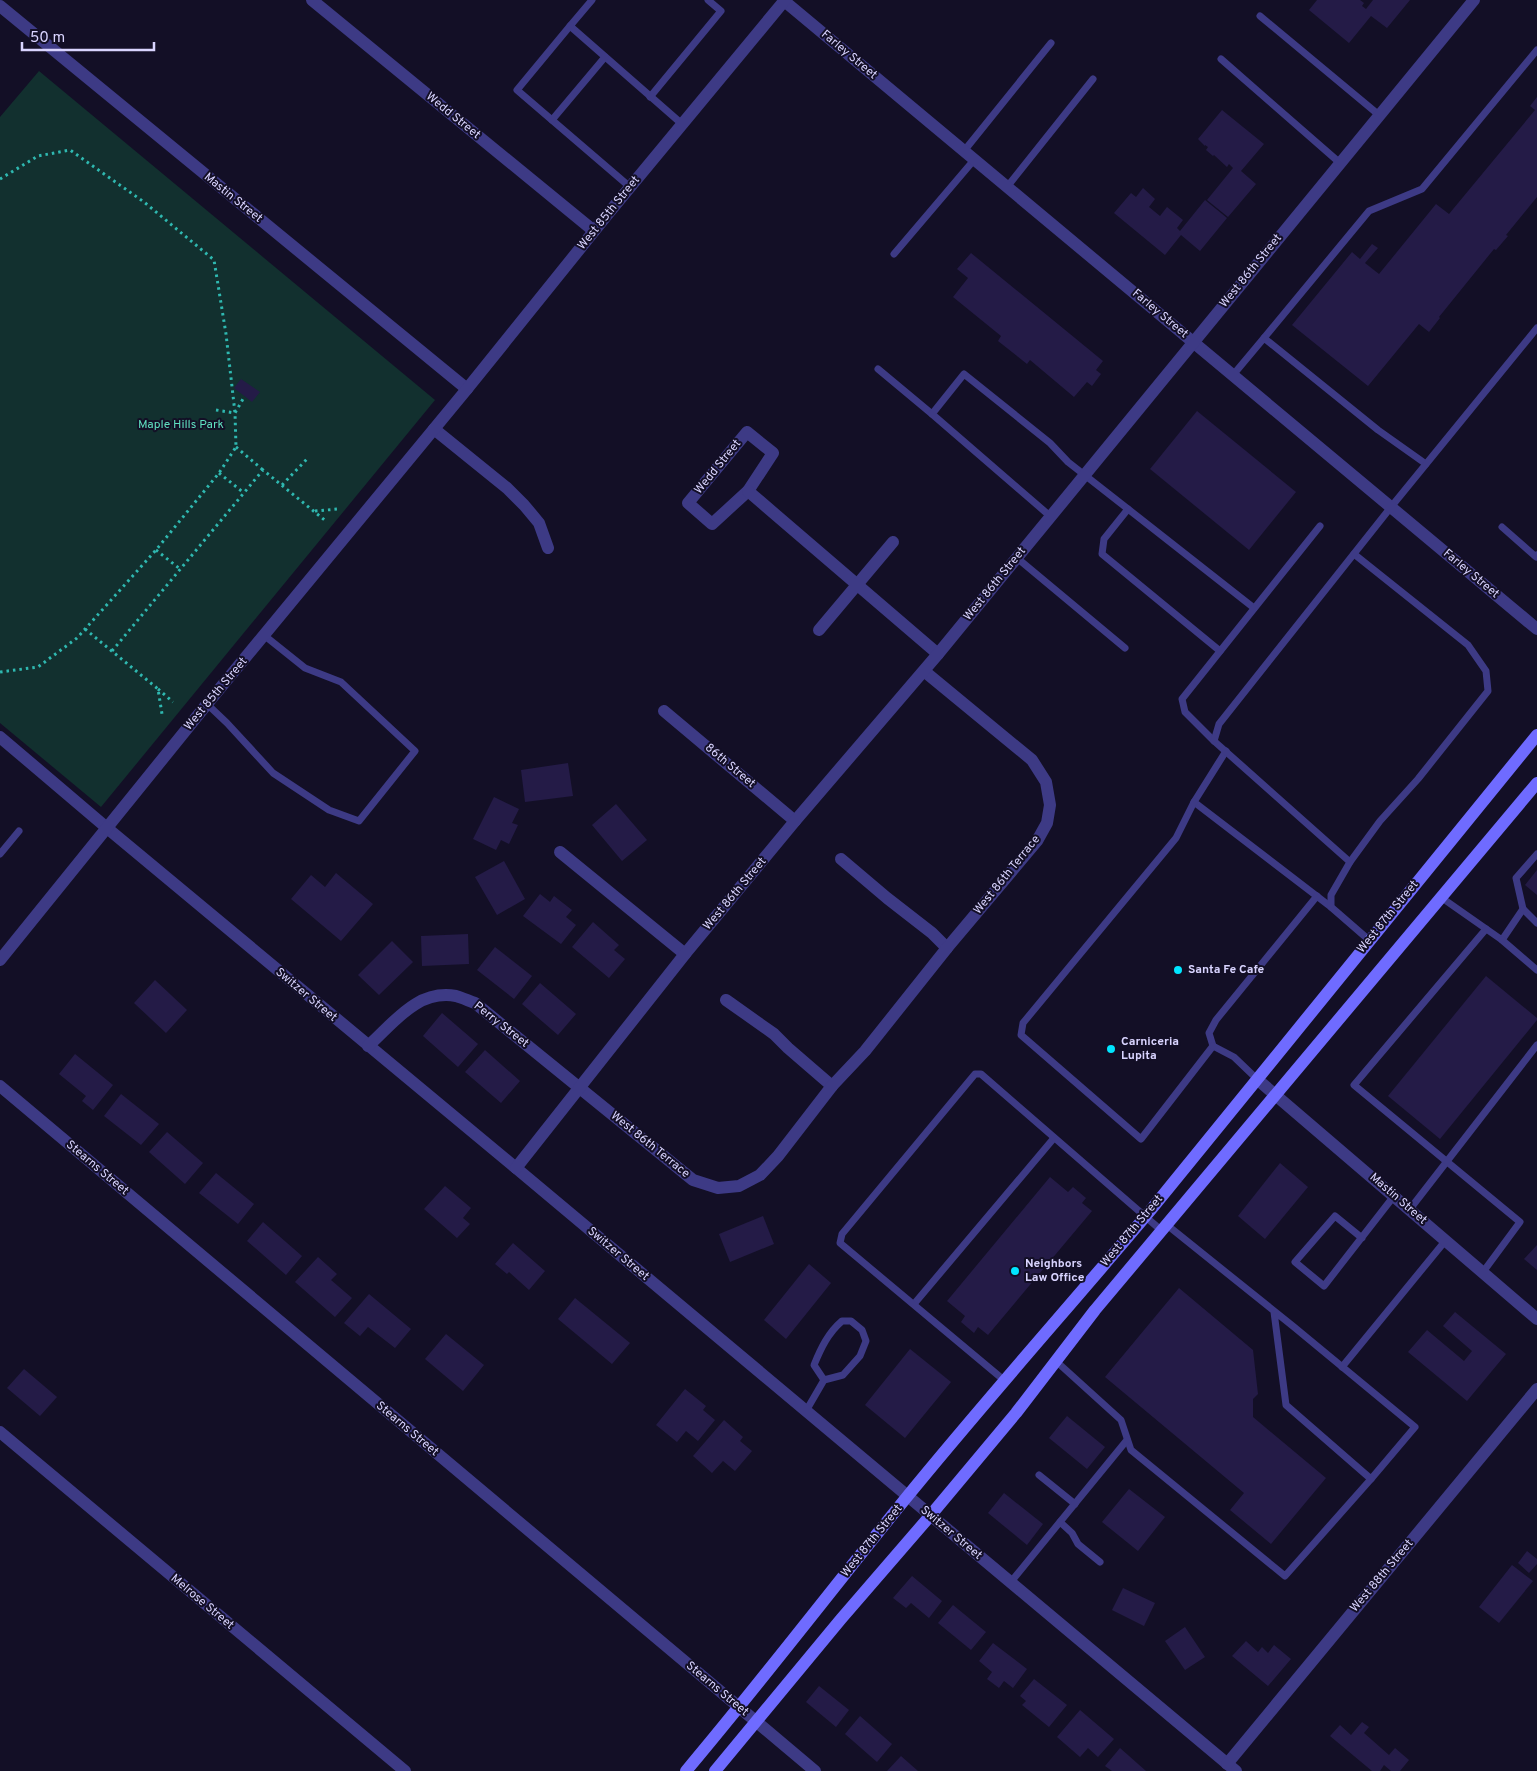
<svg xmlns="http://www.w3.org/2000/svg" width="1537" height="1771" font-family="Overpass,sans-serif">
<style>
.green{fill:#12302f}
.building{fill:#241b47}
.lines{fill:none;stroke-linecap:round;stroke-linejoin:round}
.path{stroke:#2fb8b0;stroke-width:3;stroke-dasharray:2.5 4;stroke-linecap:butt}
.lane{stroke:#3d3a85;stroke-width:7}
.street{stroke:#3d3a85;stroke-width:12}
.secondary{stroke:#6f6bff;stroke-width:12}
.poi-dot{fill:#00e5ff;stroke:#130f26;stroke-width:2}
.labels{text-anchor:middle;dominant-baseline:central;stroke-width:4;stroke-linejoin:round;paint-order:stroke}
.street-label{font-size:12px;fill:#d9d4ff;stroke:#130f26}
.park-label{font-size:12px;fill:#5fe0c0;stroke:#130f26}
.poi-label{font-size:12px;font-weight:bold;fill:#d9d4ff;stroke:#130f26;text-anchor:start}
</style>
<rect width="100%" height="100%" fill="#130f26"/>
<polygon class="green" points="39,71 435,400 101,807 0,723 0,117"/>
<g class="building">
<polygon points="1317,0 1360,0 1364,3 1362,6 1366,9 1373,0 1410,0 1387,28 1371,16 1349,43 1309,10"/>
<polygon points="1537,97 1537,197 1506,235 1508,236 1496,250 1494,249 1439,317 1440,318 1429,332 1419,324 1368,386 1292,325 1352,252 1360,259 1372,244 1378,248 1365,263 1379,274 1436,204 1449,214 1535,110 1530,106"/>
<polygon points="1222,110 1264,144 1241,171 1256,184 1228,217 1207,200 1233,168 1229,164 1227,167 1214,155 1213,156 1206,150 1208,147 1205,145 1205,146 1198,139"/>
<polygon points="1143,188 1155,199 1149,207 1160,216 1167,207 1183,220 1177,228 1180,231 1205,200 1227,218 1200,251 1181,235 1165,255 1114,213 1131,193 1136,197"/>
<polygon points="971,253 1103,361 1096,370 1101,374 1092,386 1087,382 1074,397 1030,360 1027,364 998,341 1001,336 953,297 968,278 957,269"/>
<polygon points="241,379 260,392 252,402 234,388"/>
<polygon points="1197,411 1296,492 1249,550 1150,469"/>
<polygon points="568,763 573,796 525,802 521,770"/>
<polygon points="494,797 519,809 512,823 518,825 509,844 501,840 496,850 473,839"/>
<polygon points="616,804 647,840 622,861 592,825"/>
<polygon points="504,861 525,899 497,915 475,877"/>
<polygon points="1537,870 1537,895 1525,885"/>
<polygon points="336,873 373,904 341,941 291,899 311,875 325,887"/>
<polygon points="540,894 550,902 554,896 572,910 566,917 576,925 561,944 523,916"/>
<polygon points="593,922 619,945 614,950 625,959 609,978 572,947"/>
<polygon points="468,934 469,964 422,966 421,936"/>
<polygon points="392,941 413,962 379,995 358,975"/>
<polygon points="495,947 532,976 514,999 477,970"/>
<polygon points="1486,976 1537,1018 1537,1020 1440,1139 1388,1096"/>
<polygon points="155,980 187,1010 166,1033 134,1003"/>
<polygon points="540,983 576,1014 558,1035 522,1004"/>
<polygon points="442,1013 478,1044 458,1067 423,1036"/>
<polygon points="485,1050 520,1081 501,1103 465,1072"/>
<polygon points="75,1054 113,1085 93,1110 82,1101 86,1096 59,1074"/>
<polygon points="121,1094 159,1124 141,1145 104,1116"/>
<polygon points="167,1132 203,1163 185,1184 149,1152"/>
<polygon points="1280,1163 1308,1187 1265,1239 1238,1216"/>
<polygon points="216,1173 254,1204 238,1224 199,1193"/>
<polygon points="1050,1177 1068,1192 1073,1187 1086,1198 1082,1203 1092,1211 988,1335 978,1327 974,1333 961,1322 965,1316 947,1301"/>
<polygon points="445,1186 471,1208 463,1218 470,1224 457,1238 424,1209"/>
<polygon points="763,1216 774,1244 730,1262 719,1234"/>
<polygon points="263,1222 302,1256 286,1275 247,1241"/>
<polygon points="513,1243 545,1271 529,1290 509,1272 507,1274 495,1264"/>
<polygon points="1537,1245 1537,1270 1524,1259"/>
<polygon points="318,1257 337,1274 331,1280 352,1298 335,1317 295,1282"/>
<polygon points="809,1264 831,1283 786,1339 764,1320"/>
<polygon points="1179,1288 1253,1350 1258,1394 1253,1399 1253,1417 1326,1478 1271,1544 1230,1510 1244,1493 1105,1377"/>
<polygon points="369,1294 411,1329 395,1348 368,1327 360,1336 344,1323"/>
<polygon points="575,1298 630,1343 612,1364 558,1319"/>
<polygon points="1455,1312 1506,1354 1467,1401 1408,1352 1427,1330 1464,1361 1472,1351 1443,1326"/>
<polygon points="446,1334 484,1365 463,1391 425,1359"/>
<polygon points="910,1349 951,1382 905,1438 865,1405"/>
<polygon points="24,1369 57,1397 40,1416 7,1388"/>
<polygon points="685,1389 706,1406 703,1410 715,1420 698,1441 686,1431 677,1442 656,1425"/>
<polygon points="1067,1416 1105,1447 1087,1469 1049,1438"/>
<polygon points="724,1420 743,1437 740,1441 752,1451 735,1471 723,1461 712,1473 693,1456"/>
<polygon points="1129,1489 1165,1517 1138,1551 1102,1522"/>
<polygon points="1004,1493 1043,1524 1027,1545 988,1513"/>
<polygon points="1527,1551 1537,1559 1537,1564 1529,1573 1518,1563"/>
<polygon points="1512,1565 1533,1581 1499,1623 1479,1607"/>
<polygon points="912,1576 942,1601 929,1618 911,1603 906,1608 893,1598"/>
<polygon points="1123,1588 1155,1603 1144,1626 1112,1610"/>
<polygon points="953,1605 986,1632 971,1650 938,1623"/>
<polygon points="1185,1627 1205,1657 1185,1670 1165,1641"/>
<polygon points="1246,1641 1258,1652 1262,1647 1268,1653 1274,1645 1291,1659 1268,1686 1232,1656"/>
<polygon points="993,1643 1027,1669 1013,1688 1004,1681 999,1688 987,1679 992,1672 979,1661"/>
<polygon points="1034,1679 1067,1705 1049,1727 1022,1705 1026,1701 1020,1696"/>
<polygon points="819,1686 849,1710 836,1727 806,1702"/>
<polygon points="1080,1710 1114,1739 1098,1757 1088,1748 1080,1757 1057,1737"/>
<polygon points="860,1716 892,1744 877,1762 845,1734"/>
<polygon points="1362,1722 1369,1727 1364,1733 1389,1755 1395,1748 1409,1760 1400,1771 1391,1771 1384,1765 1380,1771 1372,1771 1330,1736 1340,1725 1351,1735"/>
<polygon points="1120,1748 1146,1771 1112,1771 1105,1766"/>
<polygon points="901,1756 918,1771 887,1771"/>
</g>
<g class="lines">
<g class="path">
<polyline points="0,179 38,156 70,150 144,202 214,260 226,334 235,413 236,447 219,473 156,550 77,638 38,667 0,672"/>
<polyline points="216,410 235,413 243,399"/>
<polyline points="236,447 263,470"/>
<polyline points="219,473 244,493"/>
<polyline points="282,485 307,459"/>
<polyline points="315,511 338,509"/>
<polyline points="156,550 180,569"/>
<polyline points="85,629 158,689 162,714"/>
<polyline points="112,651 263,470 327,522"/>
<polyline points="158,689 173,702"/>
</g>
<g class="lane">
<polyline points="592,0 570,26 682,124"/>
<polyline points="1260,16 1379,115"/>
<polyline points="570,26 517,90 630,187"/>
<polyline points="1221,59 1340,163"/>
<polyline points="650,97 721,11 708,0"/>
<polyline points="552,120 605,57"/>
<polyline points="964,151 1051,43"/>
<polyline points="1007,187 1093,79"/>
<polyline points="894,254 974,160"/>
<polyline points="1264,338 1369,211 1422,189 1537,50"/>
<polyline points="878,369 932,414"/>
<polyline points="1233,375 1264,338 1378,430 1426,464"/>
<polyline points="1128,509 1254,608"/>
<polyline points="1050,516 932,414 964,374 1050,443 1068,462 1128,509 1104,539 1102,554 1220,651"/>
<polyline points="1502,527 1536,557 1537,555"/>
<polyline points="1017,558 1125,648"/>
<polyline points="207,704 227,723 273,773 329,810 359,821 415,751 341,682 305,668 265,636"/>
<polyline points="1214,741 1185,712 1182,699 1320,526"/>
<polyline points="1226,751 1194,802 1331,907"/>
<polyline points="1194,802 1176,838 1023,1023 1021,1035 1141,1139 1213,1046 1209,1033 1216,1020 1317,896"/>
<polyline points="0,854 19,831"/>
<polyline points="1350,862 1380,821 1418,779 1488,691 1486,671 1468,645 1354,554"/>
<polyline points="1442,898 1502,940 1523,909 1516,878 1537,854"/>
<polyline points="1523,909 1537,923"/>
<polyline points="1369,940 1331,907 1331,895 1350,862 1214,741 1219,724 1391,507 1537,328"/>
<polyline points="1502,940 1537,970"/>
<polyline points="1213,1046 1234,1057 1258,1080"/>
<polyline points="1410,1209 1537,1045"/>
<polyline points="1167,1225 1294,1327 1415,1427 1371,1479 1286,1405 1274,1312"/>
<polyline points="1362,1238 1335,1216 1295,1262 1324,1286 1394,1196"/>
<polyline points="1483,1272 1520,1222 1354,1085 1486,929"/>
<polyline points="914,1304 1054,1138"/>
<polyline points="1057,1362 1121,1420 1131,1450 1285,1576 1371,1479"/>
<polyline points="1342,1367 1446,1240"/>
<polyline points="1005,1381 840,1243 842,1234 975,1074 981,1074 1162,1231"/>
<path d="M806,1411l18,-31 19,-5 17,-19 6,-15 -4,-11 -11,-9h-9c-14,12 -21,27 -28,44l10,15"/>
<polyline points="1039,1475 1075,1504"/>
<polyline points="1060,1522 1072,1533 1078,1544 1100,1562"/>
<polyline points="1010,1583 1127,1440"/>
</g>
<g class="street">
<polyline points="312,0 594,231"/>
<polyline points="783,0 1537,629"/>
<polyline points="0,6 467,389"/>
<polyline points="434,429 507,488 524,505 539,523 548,548"/>
<polygon points="747,432 773,453 748,491 712,524 688,503"/>
<polyline points="748,491 938,654"/>
<polyline points="819,630 893,542"/>
<polyline points="664,711 795,821"/>
<polyline points="0,737 107,828 516,1168 1236,1771"/>
<polyline points="560,852 685,954"/>
<polyline points="841,859 887,898 932,933 947,948"/>
<polyline points="0,960 207,704 467,389 607,215 785,0"/>
<polyline points="726,1000 774,1034 788,1048 832,1086"/>
<path d="M368,1046c26,-23 49,-57 88,-50 7,2 13,5 19,7l218,177 25,8 21,-2 21,-11 18,-19 54,-70 33,-35 82,-103 90,-107 10,-18 3,-18 -4,-23 -14,-22 -108,-89"/>
<polyline points="1258,1080 1537,1319"/>
<polyline points="0,1086 815,1771"/>
<polyline points="516,1168 685,954 795,821 938,654 1474,0"/>
<polyline points="0,1432 405,1771"/>
<polyline points="1227,1764 1537,1389"/>
</g>
<g class="secondary">
<path d="M686,1771c75,-89 146,-182 220,-273 79,-97 163,-191 244,-287 130,-158 257,-318 387,-476"/>
<polyline points="715,1771 841,1619 930,1516 1016,1413 1095,1310 1537,783"/>
</g>
</g>
<g class="poi-dot">
<circle cx="1178" cy="970" r="5"/>
<circle cx="1111" cy="1049" r="5"/>
<circle cx="1015" cy="1271" r="5"/>
</g>
<g class="labels">
<g class="street-label">
<text transform="translate(849 55) rotate(40)">Farley Street</text>
<text transform="translate(453 116) rotate(39)">Wedd Street</text>
<text transform="translate(233 198) rotate(39)">Mastin Street</text>
<text transform="translate(609 213) rotate(-51)">West 85th Street</text>
<text transform="translate(1251 271) rotate(-51)">West 86th Street</text>
<text transform="translate(1160 314) rotate(40)">Farley Street</text>
<text transform="translate(718 467) rotate(-51)">Wedd Street</text>
<text transform="translate(1471 574) rotate(40)">Farley Street</text>
<text transform="translate(995 584) rotate(-51)">West 86th Street</text>
<text transform="translate(216 694) rotate(-50)">West 85th Street</text>
<text transform="translate(730 766) rotate(40)">86th Street</text>
<text transform="translate(1007 875) rotate(-51)">West 86th Terrace</text>
<text transform="translate(735 894) rotate(-50)">West 86th Street</text>
<text transform="translate(1388 917) rotate(-51)">West 87th Street</text>
<text transform="translate(306 995) rotate(40)">Switzer Street</text>
<text transform="translate(501 1025) rotate(38)">Perry Street</text>
<text transform="translate(650 1145) rotate(39)">West 86th Terrace</text>
<text transform="translate(97 1168) rotate(40)">Stearns Street</text>
<text transform="translate(1398 1199) rotate(41)">Mastin Street</text>
<text transform="translate(1132 1231) rotate(-50)">West 87th Street</text>
<text transform="translate(618 1254) rotate(40)">Switzer Street</text>
<text transform="translate(407 1429) rotate(40)">Stearns Street</text>
<text transform="translate(951 1533) rotate(40)">Switzer Street</text>
<text transform="translate(872 1541) rotate(-51)">West 87th Street</text>
<text transform="translate(1382 1576) rotate(-50)">West 88th Street</text>
<text transform="translate(202 1602) rotate(40)">Melrose Street</text>
<text transform="translate(717 1689) rotate(40)">Stearns Street</text>
</g>
<g class="park-label">
<text x="181" y="425">Maple Hills Park</text>
</g>
<g class="poi-label">
<text x="1188" y="970">Santa Fe Cafe</text>
<text x="1121" y="1042">Carniceria<tspan x="1121" dy="14">Lupita</tspan></text>
<text x="1025" y="1264">Neighbors<tspan x="1025" dy="14">Law Office</tspan></text>
</g>
</g>
<path d="M22 42v8h132v-8" fill="none" stroke="#d9d4ff" stroke-width="2.5"/>
<text x="30" y="42" font-size="15" fill="#d9d4ff" stroke="#130f26" stroke-width="4" paint-order="stroke">50 m</text>
</svg>
